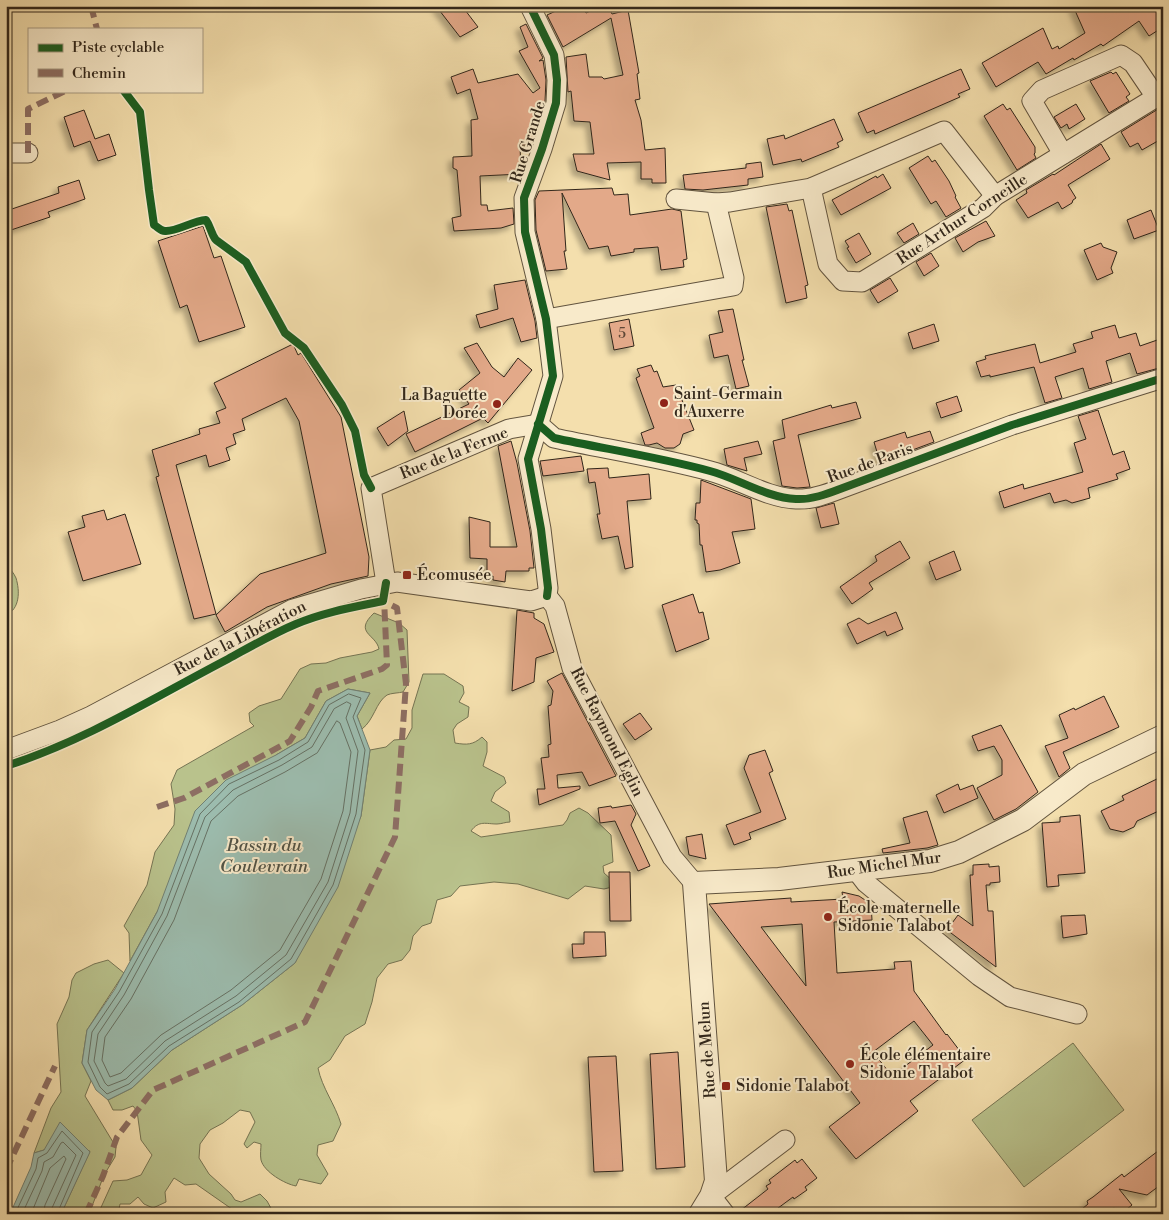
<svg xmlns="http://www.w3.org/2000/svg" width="1169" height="1220" font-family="'Libre Bodoni',serif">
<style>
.green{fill:#b9c28c;stroke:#757453}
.water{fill:#9cbcae;stroke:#718073}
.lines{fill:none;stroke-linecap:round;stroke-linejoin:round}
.shore{stroke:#667164;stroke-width:1}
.building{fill:#e3a989;stroke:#31261a;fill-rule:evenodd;filter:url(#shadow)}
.minor-casing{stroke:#62543f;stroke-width:21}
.tertiary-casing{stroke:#62543f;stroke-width:24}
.minor{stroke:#f8eaca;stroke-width:19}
.tertiary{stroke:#f8eaca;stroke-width:22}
.quiet{stroke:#8d6e63;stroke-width:6;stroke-dasharray:12 6;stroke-linecap:butt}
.cycleway-casing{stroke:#f8eaca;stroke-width:11}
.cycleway{stroke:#1b5e20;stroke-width:8}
.poi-dot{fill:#8f2418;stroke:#f8eaca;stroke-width:2}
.labels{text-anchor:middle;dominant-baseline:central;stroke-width:4;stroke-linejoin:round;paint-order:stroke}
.number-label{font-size:14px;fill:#5e4736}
.street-label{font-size:16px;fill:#31261a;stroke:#f8eaca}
.poi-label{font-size:16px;fill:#31261a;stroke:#f8eaca;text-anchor:start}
.water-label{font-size:18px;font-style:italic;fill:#515346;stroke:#f8eaca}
</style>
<defs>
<filter id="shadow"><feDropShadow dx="-4.5" dy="4.5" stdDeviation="2.5" flood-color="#0004"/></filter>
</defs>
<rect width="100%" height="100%" fill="#f4dfad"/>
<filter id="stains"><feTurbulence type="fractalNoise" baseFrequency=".004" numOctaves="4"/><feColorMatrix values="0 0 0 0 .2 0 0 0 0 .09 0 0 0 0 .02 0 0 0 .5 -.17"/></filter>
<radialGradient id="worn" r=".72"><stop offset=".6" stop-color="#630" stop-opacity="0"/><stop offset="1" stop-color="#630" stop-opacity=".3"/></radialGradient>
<g class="green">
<path d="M6,563c3,5 8,10 10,15 4,13 4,31 -10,37z"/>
<path d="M374,613l25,10 8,7 2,52 -6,10c-4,1 -12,1 -16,3 -11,7 -13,25 -25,34l-5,-13 13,-23 -22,-4 -22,12 -21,37 -29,17 -119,157 -27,49 -1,-28 -5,-7 23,-41 8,-33 19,-27 1,-16 -4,-25 6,-14 77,-44 -4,-4 -1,-9 10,-7 22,-7 19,-30 11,-5 15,-1 14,-5 32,-6 7,-3c-3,-15 -26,-16 -5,-36z"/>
<path d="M423,674h21l19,12 1,7 -5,9 10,5 -1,10 -11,7 -4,6 2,13c12,2 18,2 27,-6l5,5v10l-4,14 21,11 2,6 -11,9 -4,9 18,11 1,10c-4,0 -9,2 -13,2 -11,0 -18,-4 -26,7l10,6 82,-12 4,-5 3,-7 9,-5 9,5 23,22 2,27 -10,4 1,7 9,8 -1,6 -8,2 -19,-3 -17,13 -50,-15 -24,-2 -34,4 -9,10 -14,4 -6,23 -9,3 -9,10 -3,14 -8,10 -14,4 -11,14 -5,24 -7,22 -20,12 -15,24 -12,8c4,20 17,36 23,56l-8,17 -15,4 -1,10 11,19 -7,10 -22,-5 -3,7c-11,-2 -32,-14 -35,-26 -1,-5 0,-12 0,-16l-7,-2 -7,6 -3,-4 11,-22 -5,-10 -10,-2 -17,13 -13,7 -10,14 -1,14 10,16 22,20 4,6 6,2 19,-8 7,7 5,9 -1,4h-32l-43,-30 -11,1 -11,-7 -9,14 1,10 -13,6 -9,-4 -6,-7 -8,7h-10l-2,10h-20l15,-33 14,-1 14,-5 11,-20 -11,-15 -4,-29 -4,-5 -11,4h-9l-5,-10 24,-12 40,-38 70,-45 53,-42 66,-147 9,-66 16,-3 8,-7 12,-1 6,-11v-18z"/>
<polygon points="108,960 124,973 87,1030 82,1063 91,1081 85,1096 116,1147 115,1157 104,1175 89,1214 61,1214 90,1151 44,1150 34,1153 51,1108 61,1092 57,1024 69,997 72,980 76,973 94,964"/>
<polygon points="1073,1043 1124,1110 1024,1187 972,1120"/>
</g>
<g class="water">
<polygon points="348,689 370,693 357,716 370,750 361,816 338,887 295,963 242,1005 172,1050 132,1088 108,1100 96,1090 82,1063 87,1030 115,989 157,912 195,811 226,780 276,755 305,738 326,701"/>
<polygon points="60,1122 90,1152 61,1214 10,1214 31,1167 34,1153 44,1150"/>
</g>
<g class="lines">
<g class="shore">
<polygon points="349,694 361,698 353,717 365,750 356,814 333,885 291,959 239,1002 169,1046 129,1084 107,1094 100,1087 88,1062 92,1032 119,992 162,914 200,814 229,784 279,760 308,742 329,705"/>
<polygon points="347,702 351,704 346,718 358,751 350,813 328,882 286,955 236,996 165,1041 126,1079 108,1086 105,1083 94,1061 98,1034 124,995 167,916 205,817 233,790 282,765 312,747 334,709"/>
<polygon points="337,721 340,723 351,752 343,811 321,879 280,950 231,990 161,1035 121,1073 110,1077 102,1060 105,1037 131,999 174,920 211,821 238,796 285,772 317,753"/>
<polyline points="15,1214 36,1169 38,1158 47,1153 62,1131 83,1153 57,1214"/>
<polyline points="22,1214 42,1171 44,1162 53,1157 61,1143 63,1142 76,1155 52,1208 51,1214"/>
<polyline points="31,1214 50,1168 64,1156 66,1159 45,1205 43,1214"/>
</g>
</g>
<g class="building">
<polygon points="436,6 462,6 478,27 460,37"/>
<polygon points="567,6 582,6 586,13 601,6 608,6 612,14 628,10 639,73 637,74 640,99 635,100 641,120 645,150 665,148 666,183 652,183 652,179 641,179 641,162 607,163 610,180 577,171 573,154 594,154 590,122 574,121 571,91 568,92 566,57 586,54 589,77 602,77 604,79 623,75 611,18 563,47 547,15"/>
<polygon points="1073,6 1163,6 1163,27 1149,36 1139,21 1103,46 1101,44 1074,60 1073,58 1046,74 1038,62 996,87 982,63 1043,28 1052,49 1058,46 1059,49 1085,33"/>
<polygon points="526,24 543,58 539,61 543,60 546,80 545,101 531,145 520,145 521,174 480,176 481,205 487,205 488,211 513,208 514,224 501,228 454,231 452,218 461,216 457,170 453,168 453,157 472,156 471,120 478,119 470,89 457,94 451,77 473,69 478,83 518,74 533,93 540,88 519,51 528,47 520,27"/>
<polygon points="961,69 970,89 958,94 960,97 875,134 874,130 867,133 858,113"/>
<polygon points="1111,72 1113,74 1116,72 1130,94 1126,97 1129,101 1109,113 1090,81"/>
<polygon points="1003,104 1007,110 1010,108 1035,147 1035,153 1034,154 1036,158 1017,170 984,116"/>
<polygon points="1076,104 1085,119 1069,129 1067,124 1061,128 1054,117"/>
<polygon points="1163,106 1163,138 1142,150 1138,143 1130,147 1121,132"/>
<polygon points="84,110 95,139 109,134 116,155 98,161 90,141 74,147 64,117"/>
<polygon points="834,119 843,140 837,143 839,147 802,162 801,159 773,165 767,139 784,135 785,139"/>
<polygon points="1101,144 1110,159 1068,185 1076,198 1073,200 1072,203 1062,209 1058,202 1028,218 1016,200 1027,193 1026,190 1053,174 1054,175"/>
<polygon points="928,156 932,162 935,160 949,181 956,196 955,197 961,208 946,217 936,201 931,204 909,168"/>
<polygon points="761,162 763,177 748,179 748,185 703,190 685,189 683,175 746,168 746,164"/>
<polygon points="883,174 891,188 841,215 832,200 876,176 877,178"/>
<polygon points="79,180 85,199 48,212 50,217 11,230 6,211 59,193 58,187"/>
<polygon points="612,188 614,195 628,194 630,215 672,209 681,211 687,259 683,260 684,267 661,270 658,247 634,249 634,252 611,256 608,246 589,249 562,193 566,251 564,251 567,269 546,271 536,230 535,200 539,191"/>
<polygon points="787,204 789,211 792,210 808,285 805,286 807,298 786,303 766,207"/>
<polygon points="1151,210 1159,230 1134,239 1127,220"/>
<polygon points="986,221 995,236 978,242 963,252 955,238"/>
<polygon points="913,223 919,234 904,243 897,233"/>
<polygon points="203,226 214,258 221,256 245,327 199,342 187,305 180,308 158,241"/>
<polygon points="859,233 871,254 856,263 847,248 849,247 845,241"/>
<polygon points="1101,243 1103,247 1117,252 1111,268 1113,273 1097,280 1084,250"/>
<polygon points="931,253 939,266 924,276 916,262"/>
<polygon points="890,278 898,291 878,303 870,290"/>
<polygon points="525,280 535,321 537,338 521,342 513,318 480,328 476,315 498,309 494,285"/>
<polygon points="733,309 744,360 742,360 749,386 736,389 728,355 714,358 709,335 723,332 718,311"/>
<polygon points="629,319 634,346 614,350 609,323"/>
<polygon points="934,324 939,341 913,349 908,333"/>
<polygon points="1115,325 1119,338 1136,333 1140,346 1163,338 1163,367 1137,374 1130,353 1106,361 1112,382 1089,389 1083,368 1055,377 1062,398 1045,403 1034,367 990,377 990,375 981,377 976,362 986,359 985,356 1035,344 1040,363 1076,352 1073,344 1093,338 1091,332"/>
<polygon points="477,343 492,367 504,377 518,358 532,370 488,423 483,418 415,452 406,434 469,404 459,390 480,373 464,348"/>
<polygon points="293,344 298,355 301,353 341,417 369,557 368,576 331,584 267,607 225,632 216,615 260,574 326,553 299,421 286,398 242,419 245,430 233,434 236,444 226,448 230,460 209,467 206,455 176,465 216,614 194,619 156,477 159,476 152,450 200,434 199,429 220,423 216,412 226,408 214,383"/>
<polygon points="651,365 654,372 657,371 663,387 676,385 694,430 683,434 680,444 674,448 665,448 657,443 649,445 645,445 641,433 654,428 636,378 640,376 637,369"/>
<polygon points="957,396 962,411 941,418 936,403"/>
<polygon points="856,402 861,418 798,435 810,487 797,488 782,486 773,441 785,438 782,420 831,405 832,408"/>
<polygon points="1098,410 1113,455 1124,451 1130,469 1116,474 1118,479 1088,488 1090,498 1072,503 1066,500 1054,503 1050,493 1004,508 999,492 1023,484 1024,489 1083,472 1074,443 1086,439 1078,416"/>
<polygon points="404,411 408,431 388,446 377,428"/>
<polygon points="930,431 934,442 880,462 874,442 905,432 907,438"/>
<polygon points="511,441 517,463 530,531 534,568 529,568 529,571 506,571 505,582 493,580 493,576 487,576 487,559 470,558 469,517 490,522 490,547 517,547 498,446"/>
<polygon points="758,441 762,454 744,458 747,471 727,465 724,449"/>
<polygon points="581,456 584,471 543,476 540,461"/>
<polygon points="608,468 609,478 649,474 651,499 627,501 633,567 625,569 618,536 602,539 597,514 600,514 595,482 589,483 587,469"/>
<polygon points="701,480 751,499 755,529 732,532 740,563 720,570 706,572 702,545 700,545 699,524 697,523 697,520 695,520 696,503 700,503"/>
<polygon points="834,503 839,524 821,528 816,508"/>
<polygon points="104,510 107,520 125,514 141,564 83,581 68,532 85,527 82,516"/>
<polygon points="900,541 910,558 869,583 873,589 852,604 840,587 877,561 875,556"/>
<polygon points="954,551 961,570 936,580 929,562"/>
<polygon points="693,594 699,613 703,612 709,639 676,652 662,605"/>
<polygon points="517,610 534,613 534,618 544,624 554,652 536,658 534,682 512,691"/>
<polygon points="896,612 903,629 887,636 885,631 857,644 847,624 859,618 868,624"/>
<polygon points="562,673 616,776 589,786 582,772 557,775 558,788 580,786 580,789 539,805 537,789 545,789 541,758 549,757 548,745 551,744 548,706 551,705 553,691 547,681"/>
<polygon points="1104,696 1119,727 1063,752 1070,768 1059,777 1045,746 1068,738 1059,715 1074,708 1075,710"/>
<polygon points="640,713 652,729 635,740 623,724"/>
<polygon points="1001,725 1038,792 1016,809 994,820 977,788 1002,775 1002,760 994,746 978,751 972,736"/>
<polygon points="765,750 773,771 769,773 786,819 749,833 751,839 734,845 726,825 761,812 744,768 749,755"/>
<polygon points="1163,776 1163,809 1137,821 1134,827 1123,832 1110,829 1101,811 1124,800 1122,796"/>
<polygon points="958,784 960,790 973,785 978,798 944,813 936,795"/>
<polygon points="631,805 636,814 631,825 650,866 638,871 615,821 600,823 598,808 611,806 612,808"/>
<polygon points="927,811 938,845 927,848 883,853 882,849 910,843 903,818"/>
<polygon points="1080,815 1085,873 1058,875 1059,886 1047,887 1042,823 1060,822 1060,817"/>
<polygon points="702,834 706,859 689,855 686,837"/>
<polygon points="989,864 989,867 999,866 1000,882 990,883 990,885 986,885 988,911 993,911 996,967 947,930 958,915 973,926 970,875 973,875 973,865"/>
<polygon points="609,872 630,872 631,921 610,921"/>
<path d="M842,892l17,4 12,8 1,16 -38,2 3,51 58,-4 -1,-7 17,-1 3,30 32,44 1,-1 19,25 -56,42 8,10 -62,48 -27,-32 31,-24 -151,-199 82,-6v4l52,-3zM802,924l4,62 -45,-59zM914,1021l19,24 -41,31 -19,-24z"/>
<polygon points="1085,915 1087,934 1063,938 1061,916"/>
<polygon points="584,932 605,932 606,956 573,958 572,944 584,944"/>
<polygon points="678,1052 685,1167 656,1169 650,1054"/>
<polygon points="616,1056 623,1171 594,1172 588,1057"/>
<polygon points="1158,1151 1163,1157 1163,1183 1147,1195 1119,1189 1132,1205 1121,1214 1114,1208 1106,1214 1076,1214 1088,1204 1087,1201 1093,1197 1122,1174 1124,1177"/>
<polygon points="802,1159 817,1178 805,1187 807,1190 794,1199 793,1197 770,1214 736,1214 768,1189 766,1186 771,1183 769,1180 795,1160 797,1163"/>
</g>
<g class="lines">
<defs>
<g id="minor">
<polyline points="530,6 554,55 557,80 556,103 542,149 524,198 525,232 546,319 553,376 528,459 541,529 548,588 547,596"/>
<polyline points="6,153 28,153"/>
<polyline points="1063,154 1032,101 1042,90 1121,55 1133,63 1156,97"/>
<polyline points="811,188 828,264 843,281 862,282 983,208 995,196 1163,93"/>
<polyline points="676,199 716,203 730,202 811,188 944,131 995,196"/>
<polyline points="546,319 733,286 734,278 716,203"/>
<path d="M538,424l16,14c51,11 104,19 156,33 27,7 57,27 86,28 15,1 31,-5 44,-10l172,-64 151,-47"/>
<polyline points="386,583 371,488 509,429 538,424"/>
<polyline points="547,596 555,606 572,668 672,857 694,883"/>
<polyline points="6,750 60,730 91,716 293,609 361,589 397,582 531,601 547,596"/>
<polyline points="856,870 866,883 979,976 1010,997 1077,1014"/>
<polyline points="725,1214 711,1196 785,1140"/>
</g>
<polyline id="tertiary" points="700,1214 711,1196 716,1181 694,883 779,879 930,861 959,852 1023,820 1084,774 1163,736"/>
</defs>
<use href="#minor" class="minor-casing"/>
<use href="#tertiary" class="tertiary-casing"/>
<use href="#minor" class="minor"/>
<use href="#tertiary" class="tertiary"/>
<g class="quiet">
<polyline points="91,6 97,29"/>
<polyline points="28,153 28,109 65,91"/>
<polyline points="157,807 184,798 290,741 311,707 318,691 382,669 387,665 384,598"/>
<polyline points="6,1170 55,1066"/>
<polyline points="86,1214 103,1176 117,1137 153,1090 305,1022 395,837 406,684 397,608 383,601 378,602"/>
</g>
<defs>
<g id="cycleway">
<polyline points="530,6 554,55 557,80 556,103 542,149 524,198 525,232 546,319 553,376 528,459 541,529 548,588 547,596"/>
<path d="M124,91l16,21 9,78 5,35c4,2 6,6 11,6 11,1 27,-10 41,-11 5,7 5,14 10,20l30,22 39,71 19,15 38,57 13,26 9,44 7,13"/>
<path d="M538,424l16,14c51,11 104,19 156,33 27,7 57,27 86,28 15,1 31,-5 44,-10l172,-64 151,-47"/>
<path d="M6,766c79,-25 149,-69 222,-107 22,-12 44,-25 68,-35 28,-12 58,-17 87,-23l3,-18"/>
</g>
</defs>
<use href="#cycleway" class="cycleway-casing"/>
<use href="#cycleway" class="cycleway"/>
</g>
<g class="poi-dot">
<circle cx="664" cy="403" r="5"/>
<circle cx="497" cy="404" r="5"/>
<rect x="402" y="570" width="10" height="10" rx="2.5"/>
<circle cx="828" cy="917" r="5"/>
<circle cx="850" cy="1064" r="5"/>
<rect x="721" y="1081" width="10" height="10" rx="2.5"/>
</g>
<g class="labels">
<g class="number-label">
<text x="622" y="334">5</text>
</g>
<g class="street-label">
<text transform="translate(528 142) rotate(-73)">Rue Grande</text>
<text transform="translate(962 219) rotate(-33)">Rue Arthur Corneille</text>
<text transform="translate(454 453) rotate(-22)">Rue de la Ferme</text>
<text transform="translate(870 463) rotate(-20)">Rue de Paris</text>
<text transform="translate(240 638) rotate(-27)">Rue de la Libération</text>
<text transform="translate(607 732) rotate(63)">Rue Raymond Eglin</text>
<text transform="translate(884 865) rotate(-8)">Rue Michel Mur</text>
<text transform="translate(707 1050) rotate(-94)">Rue de Melun</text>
</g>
<g class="poi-label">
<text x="674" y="394">Saint-Germain<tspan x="674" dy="18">d'Auxerre</tspan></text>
<text x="487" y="395" text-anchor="end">La Baguette<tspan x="487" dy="18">Dorée</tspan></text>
<text x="417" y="575">Écomusée</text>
<text x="838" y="908">École maternelle<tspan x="838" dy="18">Sidonie Talabot</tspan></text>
<text x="860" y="1055">École élémentaire<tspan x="860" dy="18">Sidonie Talabot</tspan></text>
<text x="736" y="1086">Sidonie Talabot</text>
</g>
<g class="water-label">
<text x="264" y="845">Bassin du<tspan x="264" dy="21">Coulevrain</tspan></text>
</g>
</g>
<rect width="1169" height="1220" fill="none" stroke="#f4dfad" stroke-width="25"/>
<rect x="8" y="8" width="1154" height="1205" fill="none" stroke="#31261a" stroke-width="2.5"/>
<rect x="12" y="12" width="1144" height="1195" fill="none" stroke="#31261a"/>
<rect x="28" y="28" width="175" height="65" fill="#f8eaca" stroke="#a89c84"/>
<rect x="38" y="44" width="25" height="8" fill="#1b5e20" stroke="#a89c84"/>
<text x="72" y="52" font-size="15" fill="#31261a">Piste cyclable</text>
<rect x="38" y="69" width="25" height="8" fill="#8d6e63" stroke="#a89c84"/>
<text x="72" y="78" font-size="15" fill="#31261a">Chemin</text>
<rect width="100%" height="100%" filter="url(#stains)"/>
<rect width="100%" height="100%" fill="url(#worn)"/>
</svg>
